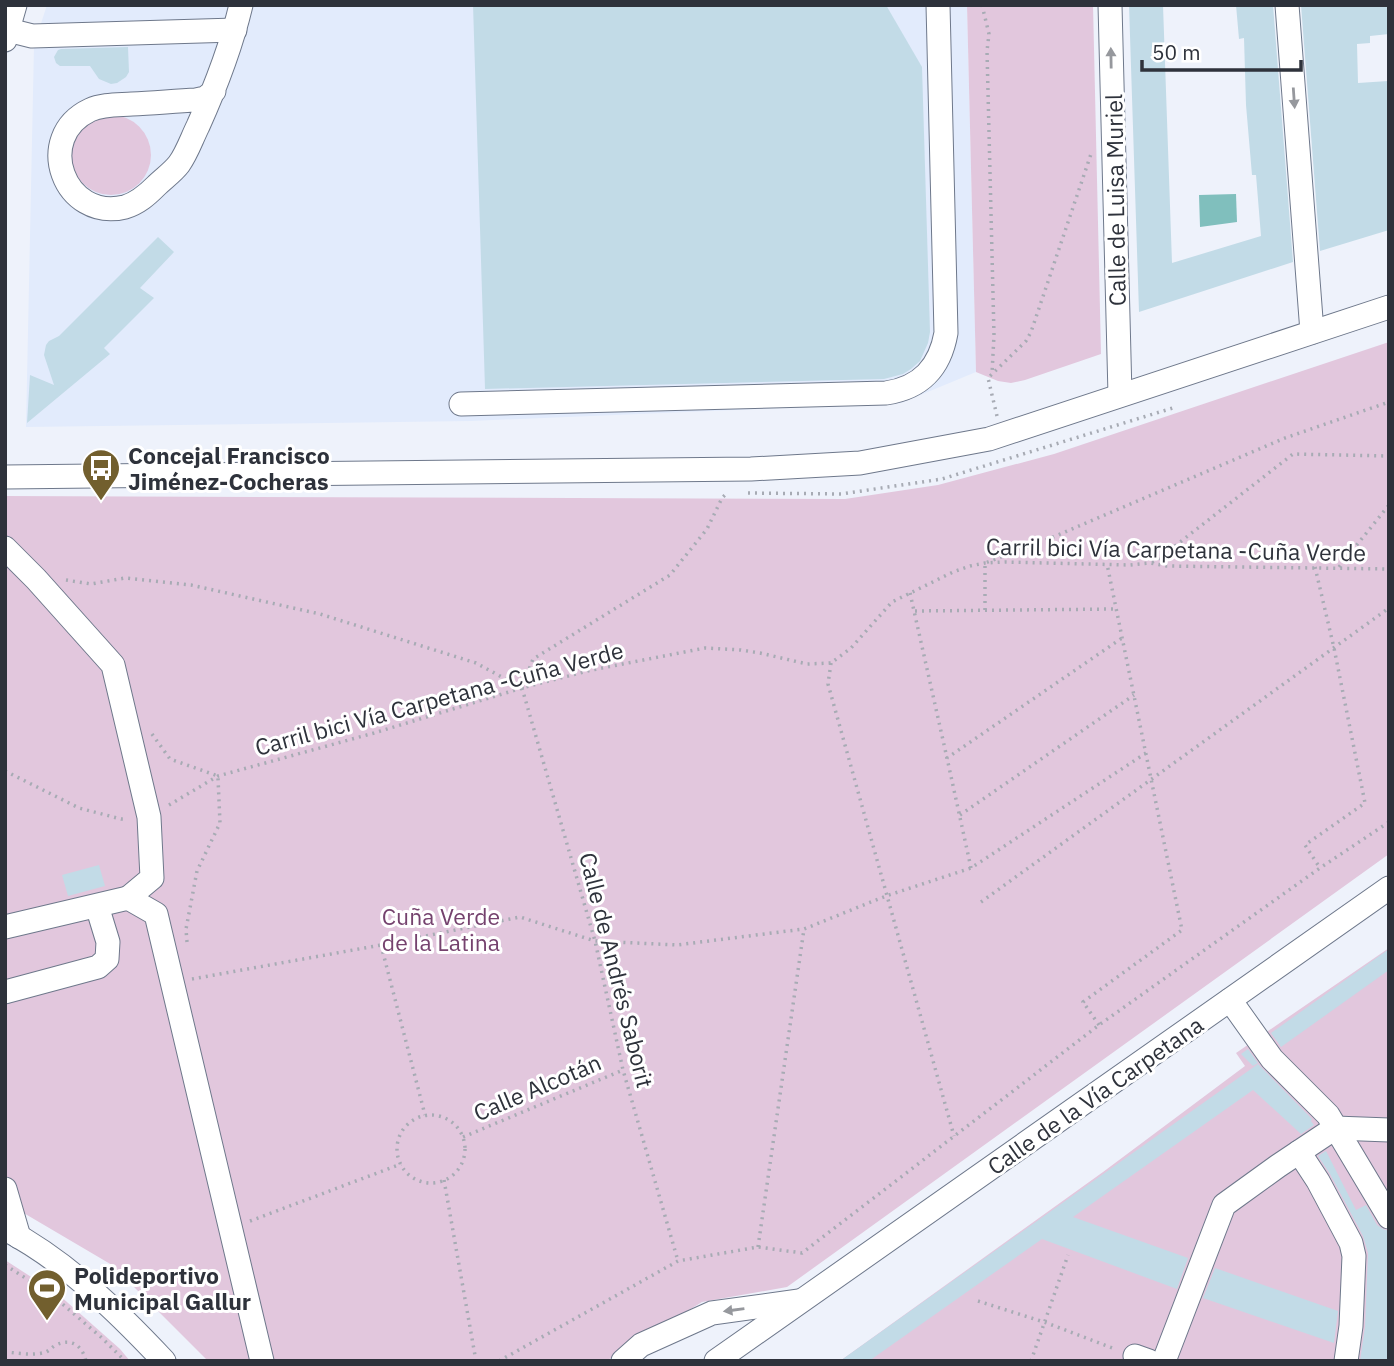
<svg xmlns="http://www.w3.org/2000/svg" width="1394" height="1366" font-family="'IBM Plex Sans',sans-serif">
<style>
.built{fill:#e2ebfc}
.green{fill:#e2c7dd}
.water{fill:#80bfbd}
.building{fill:#c2dbe7}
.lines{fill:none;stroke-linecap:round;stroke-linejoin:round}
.minor-casing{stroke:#6e788b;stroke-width:25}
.path{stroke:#a7abb4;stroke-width:3.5;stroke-dasharray:2 5;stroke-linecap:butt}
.minor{stroke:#fff;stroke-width:23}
.oneway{fill:#96989d}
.labels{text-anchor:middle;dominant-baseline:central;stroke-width:6;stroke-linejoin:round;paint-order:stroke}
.street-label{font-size:23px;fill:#2e323b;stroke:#fff}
.poi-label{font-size:23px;font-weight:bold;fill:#2e323b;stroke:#fff;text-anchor:start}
.park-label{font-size:23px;fill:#75426e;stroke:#fff}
</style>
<rect width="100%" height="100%" fill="#eef2fb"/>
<polygon class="built" points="47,5 967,5 976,372 901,403 471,421 26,427 34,45"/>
<g class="green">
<polygon points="967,5 1093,5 1101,354 1025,380 1011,383 998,381 976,372"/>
<circle cx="111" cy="155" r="40"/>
<polygon points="1389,342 1389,854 787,1287 702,1302 606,1361 208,1361 112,1265 5,1202 5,496 845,499 938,485 1054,454"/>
<polygon points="1389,948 1389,1361 840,1361 1103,1172 1245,1066 1236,1053"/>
<polygon points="5,1260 59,1295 120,1349 130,1361 5,1361"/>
</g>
<polygon class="water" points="1236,194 1237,222 1200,227 1199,195"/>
<g class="building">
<polygon points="473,5 886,5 922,67 930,332 928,343 920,361 911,369 903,374 884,379 485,389"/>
<polygon points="1129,5 1163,5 1172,263 1261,236 1256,175 1252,175 1246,105 1244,38 1239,39 1236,5 1273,5 1293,262 1139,312"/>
<polygon points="1301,5 1389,5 1389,34 1370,36 1370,43 1357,44 1358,83 1388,81 1389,230 1320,251"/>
<polygon points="128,47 129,72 126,77 117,83 111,84 99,79 90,66 60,66 56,63 54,57 58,50 61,49"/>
<polygon points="158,237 174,252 140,288 154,298 104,348 110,354 27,423 30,375 54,385 44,355 46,345 49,341 59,336"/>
<polygon points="99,865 105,886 68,896 62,875"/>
<polygon points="1389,949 1389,970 1281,1047 1271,1033"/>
<polygon points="1248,1049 1258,1063 1253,1066 1241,1054"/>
<polygon points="1258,1064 1312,1119 1311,1121 1314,1125 1301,1134 1253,1090 1073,1217 1188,1258 1177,1289 1042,1239 869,1361 840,1361"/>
<polygon points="1326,1151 1356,1210 1366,1205 1377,1225 1383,1229 1389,1231 1389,1361 1360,1361 1365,1327 1368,1253 1363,1236 1330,1174 1318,1156"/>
<polygon points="1215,1268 1338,1311 1334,1343 1203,1298"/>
</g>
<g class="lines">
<defs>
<g id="minor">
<polyline points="1110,5 1120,395"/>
<polyline points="1287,5 1312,332"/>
<polyline points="8,30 32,36 235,30"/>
<polyline points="5,40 15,5"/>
<path d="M214,91l-9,7 -9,2c-21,1 -42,3 -64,4 -13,1 -29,0 -42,6 -57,27 -26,112 35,97 13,-4 22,-12 31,-21 7,-7 17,-14 23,-22 8,-11 13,-26 19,-38 18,-40 33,-79 43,-121"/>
<path d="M461,404l425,-11c35,-5 54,-26 60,-60l-8,-328"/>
<polyline points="5,477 751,469 860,463 989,439 1389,307"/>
<polyline points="5,548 36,579 113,665 149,817 152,878 128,898"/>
<polyline points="5,927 128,898 156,914 262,1361"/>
<polyline points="5,992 98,967 107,959 108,942 97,906"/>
<polyline points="1230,1000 1272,1059 1328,1115 1389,1217"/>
<polyline points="1299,1152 1318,1181 1351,1243 1354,1256 1351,1326 1346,1361"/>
<polyline points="5,1189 19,1237"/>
<path d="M5,1229c61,32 112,82 159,132"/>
<polyline points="1135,1356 1149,1361"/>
<polyline points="623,1361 641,1345 712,1313 799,1301"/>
<polyline points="716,1361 1389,888"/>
<polyline points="1164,1361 1224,1205 1278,1166 1335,1128 1389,1130"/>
</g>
</defs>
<use href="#minor" class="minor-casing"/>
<g class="path">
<polyline points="982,5 989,34 987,51 994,335 992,374"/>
<polyline points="997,416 988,378 1026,341 1031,332 1091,154"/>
<polyline points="748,493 841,494 942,479 1176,407"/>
<polyline points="1152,562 1157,560 1293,454 1389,456"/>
<polyline points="1315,567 1334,648 1365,803 1305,845 1320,868"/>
<polyline points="1339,567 1389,505"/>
<polyline points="66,580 91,584 125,578 191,585 320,614 476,663 522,688"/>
<polyline points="910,593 947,758"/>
<polyline points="985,610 985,563 1044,541 1285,438 1389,402"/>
<polyline points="915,611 1116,609"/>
<polyline points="831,663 828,684 954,1136"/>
<polyline points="522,688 533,659 670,575 707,529 722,498 727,493"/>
<polyline points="522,688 595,941 623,1070 678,1261"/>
<polyline points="152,734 170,759 218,776"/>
<polyline points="5,771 79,808 121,819 126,819"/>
<polyline points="169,805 218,776 374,733 522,688 592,670 705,648 741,650 760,653 807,664 831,663 851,648 892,602 953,572 970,566 985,563 1005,562 1130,565 1150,563 1167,566 1389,569"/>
<polyline points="960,815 1134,695"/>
<polyline points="971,868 947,758 1122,638"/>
<polyline points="981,902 1389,608"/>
<polyline points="187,942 186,929 197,871 220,823 218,778"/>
<polyline points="381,945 425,1115"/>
<polyline points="192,979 381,945 520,917 595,941 677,945 804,929 886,896 971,868 1146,753"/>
<polyline points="1099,1025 1083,1002 1182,930 1107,564"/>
<circle cx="431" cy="1149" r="34"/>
<polyline points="463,1137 623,1070"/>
<polyline points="444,1180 476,1361"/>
<polyline points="250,1221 401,1164"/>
<polyline points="758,1247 804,929"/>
<polyline points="5,1265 52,1295 102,1338 125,1361"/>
<polyline points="978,1301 1044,1322 1115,1349"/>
<path d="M5,1352c13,1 29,4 41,0 4,-2 6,-5 10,-7 15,-7 26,0 30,16"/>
<polyline points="499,1361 678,1261 758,1247 802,1253 1099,1025 1320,868 1389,822"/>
<polyline points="1031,1361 1068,1255"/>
</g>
<use href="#minor" class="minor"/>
</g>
<defs><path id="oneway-solid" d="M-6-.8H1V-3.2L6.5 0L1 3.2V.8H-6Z" transform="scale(1.75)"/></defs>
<g class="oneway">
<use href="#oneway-solid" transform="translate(1111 58) rotate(-91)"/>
<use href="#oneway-solid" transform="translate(1294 98) rotate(86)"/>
<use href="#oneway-solid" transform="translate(734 1310) rotate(172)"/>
</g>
<defs>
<symbol id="bus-pin" viewBox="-11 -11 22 30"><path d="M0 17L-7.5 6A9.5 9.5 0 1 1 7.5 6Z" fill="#725f2e" stroke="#fff"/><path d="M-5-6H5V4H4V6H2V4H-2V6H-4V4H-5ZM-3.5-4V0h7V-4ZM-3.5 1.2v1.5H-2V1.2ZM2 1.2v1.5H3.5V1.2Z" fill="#fff"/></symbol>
<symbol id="stadium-pin" viewBox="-11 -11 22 30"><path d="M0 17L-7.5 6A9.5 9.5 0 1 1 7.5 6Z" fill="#725f2e" stroke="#fff"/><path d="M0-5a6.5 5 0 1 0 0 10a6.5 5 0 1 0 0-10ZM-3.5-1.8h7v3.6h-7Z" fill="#fff"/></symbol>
</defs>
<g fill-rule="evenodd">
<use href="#bus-pin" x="79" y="446" width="44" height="60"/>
<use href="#stadium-pin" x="25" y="1266" width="44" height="60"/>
</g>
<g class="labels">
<g class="street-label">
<text transform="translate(1115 200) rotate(-91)">Calle de Luisa Muriel</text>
<text transform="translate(1176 549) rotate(1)">Carril bici Vía Carpetana -Cuña Verde</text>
<text transform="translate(439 698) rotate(-15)">Carril bici Vía Carpetana -Cuña Verde</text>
<text transform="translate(617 970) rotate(76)">Calle de Andrés Saborit</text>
<text transform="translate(537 1087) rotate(-23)">Calle Alcotán</text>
<text transform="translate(1095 1095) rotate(-35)">Calle de la Vía Carpetana</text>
</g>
<g class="poi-label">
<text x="128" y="455">Concejal Francisco<tspan x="128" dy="26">Jiménez-Cocheras</tspan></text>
<text x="74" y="1275">Polideportivo<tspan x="74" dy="26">Municipal Gallur</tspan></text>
</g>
<g class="park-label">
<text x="441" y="916">Cuña Verde<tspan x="441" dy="26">de la Latina</tspan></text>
</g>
</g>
<rect width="1394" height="1366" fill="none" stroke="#2e323b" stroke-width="14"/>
<path d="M1142 60v10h159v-10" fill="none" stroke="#2e323b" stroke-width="3.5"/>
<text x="1152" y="60" font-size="21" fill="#2e323b" stroke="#ffffff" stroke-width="5" paint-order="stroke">50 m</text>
</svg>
